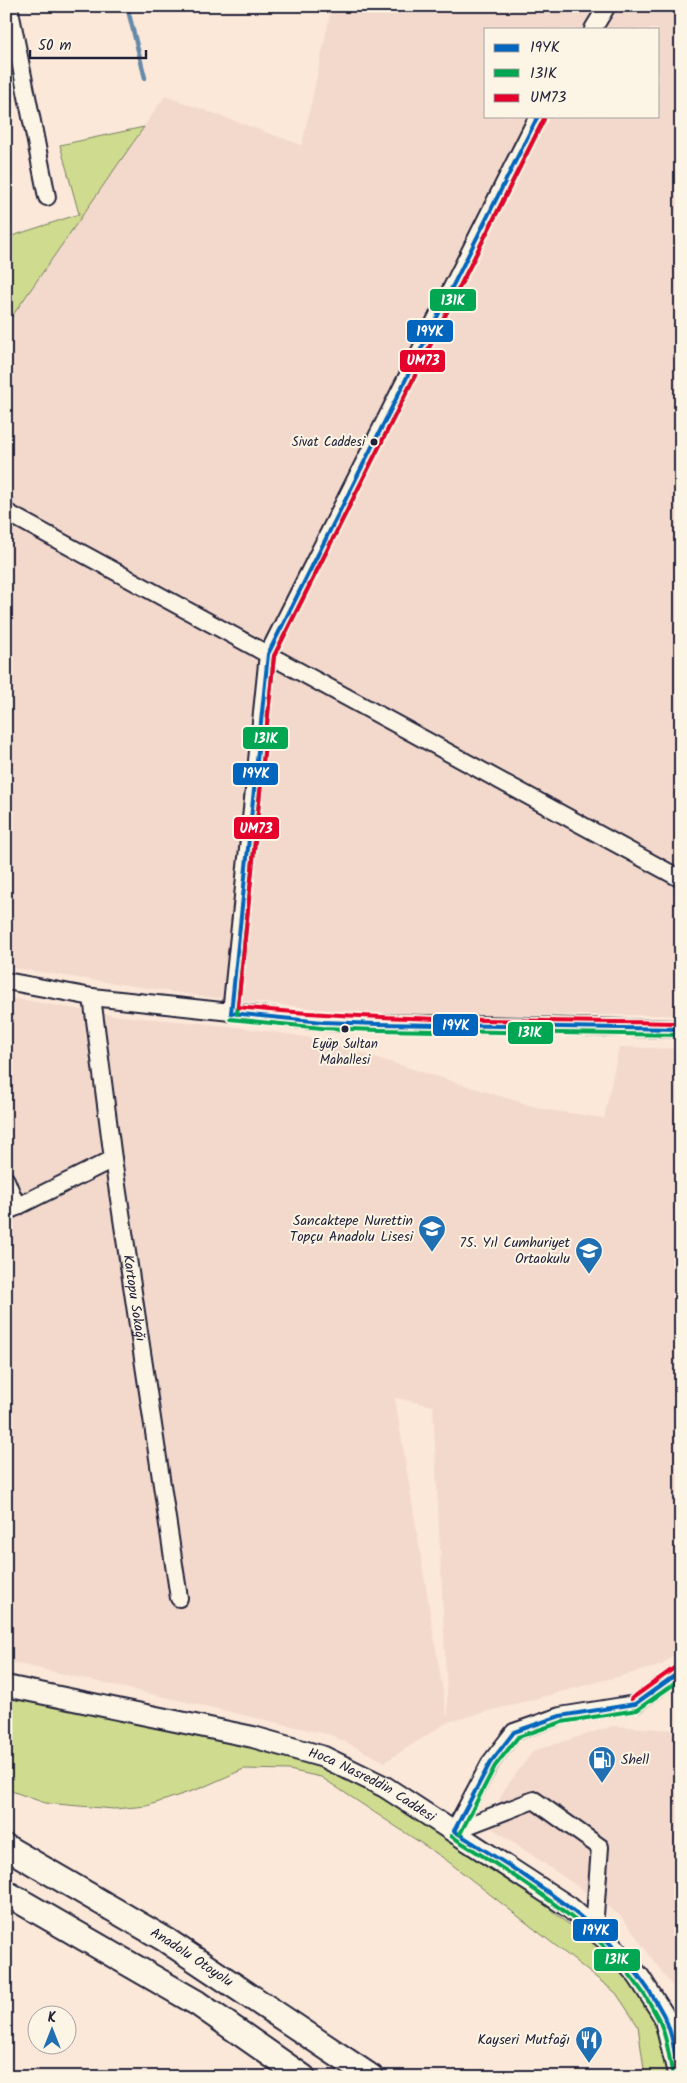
<svg xmlns="http://www.w3.org/2000/svg" width="687" height="2083" font-family="Kalam,sans-serif">
<style>
.built{fill:#f3d9cc;fill-rule:evenodd}
.green{fill:#cfdb8e;stroke:#787e64}
.lines{fill:none;stroke-linecap:round;stroke-linejoin:round}
.stream{stroke:#6589a9;stroke-width:4.5}
.minor-casing{stroke:#22223b;stroke-width:20}
.major-casing{stroke:#22223b;stroke-width:24}
.highway-casing{stroke:#22223b;stroke-width:28}
.minor{stroke:#fcf5e5;stroke-width:16}
.major{stroke:#fcf5e5;stroke-width:20}
.highway{stroke:#fcf5e5;stroke-width:24}
.bus-1-casing{stroke:#fcf5e5;stroke-width:8}
.bus-2-casing{stroke:#fcf5e5;stroke-width:8}
.bus-3-casing{stroke:#fcf5e5;stroke-width:8}
.bus-1{stroke:#0065bd;stroke-width:4}
.bus-2{stroke:#00a651;stroke-width:4}
.bus-3{stroke:#e4002b;stroke-width:4}
.bus-dot{fill:#22223b;stroke:#fcf5e5;stroke-width:2}
.labels{text-anchor:middle;dominant-baseline:central;stroke-width:4;stroke-linejoin:round;paint-order:stroke}
.bus-label{font-size:13px;fill:#22223b;stroke:#fcf5e5;text-anchor:end}
.poi-label{font-size:14px;fill:#22223b;stroke:#fcf5e5;text-anchor:end}
.street-label{font-size:14px;fill:#22223b;stroke:#fcf5e5}
.line-badge{stroke:#fcf5e5;stroke-width:2}
.badge-label{font-size:14px;text-anchor:middle;font-weight:bold;fill:#fff}
</style>
<rect width="100%" height="100%" fill="#fbe8d9"/>
<filter id="ink" filterUnits="userSpaceOnUse"><feTurbulence type="fractalNoise" baseFrequency=".02" numOctaves="2"/><feDisplacementMap in="SourceGraphic" scale="10" xChannelSelector="R" yChannelSelector="G"/><feConvolveMatrix kernelMatrix="1 2 1 2 8 2 1 2 1" color-interpolation-filters="sRGB"/></filter>
<g filter="url(#ink)">
<g class="built">
<path d="M332,6h349v1009h-310l-171,-19 -194,-29v-642l159,-229 137,49zM486,29h172v87h-172z"/>
<path d="M6,997l106,18 118,11 83,12 229,71 62,9 15,-71 62,2v599l-19,17 -214,57 -63,40 -54,-27 -325,-74zM395,1398l38,8 15,310h-1z"/>
<polygon points="681,1724 681,1998 621,1916 489,1826 502,1793 533,1751 613,1726 676,1730"/>
</g>
<g class="green">
<polygon points="144,127 6,325 6,238 79,214 60,145"/>
<polygon points="6,1696 244,1741 319,1764 379,1793 524,1888 620,1966 649,2010 661,2040 667,2077 645,2077 638,2026 616,1993 445,1859 321,1777 289,1770 244,1769 201,1788 147,1806 114,1809 45,1803 6,1789"/>
</g>
<g class="lines">
<polyline class="stream" points="127,6 145,78"/>
<defs>
<g id="minor">
<polyline points="9,6 47,197"/>
<polyline points="593,29 607,6"/>
<polyline points="6,512 681,879"/>
<polyline points="6,981 92,997 323,1022 681,1029"/>
<path id="s1" d="M92,997l21,162 66,439"/>
<polyline points="231,1013 268,654 538,116"/>
<polyline points="6,1180 17,1207"/>
<polyline points="6,1212 113,1159"/>
<polyline points="454,1831 490,1763 514,1732 560,1716 635,1704 681,1671"/>
<polyline points="454,1831 534,1800 600,1847 594,1929"/>
</g>
<g id="major">
<path id="s2" d="M6,1686l247,51 71,20 61,30 184,120 37,32 33,38 25,39 15,61"/>
</g>
<g id="highway">
<path id="s3" d="M6,1847l160,93 205,137"/>
<polyline points="6,1893 197,2003 303,2077"/>
</g>
</defs>
<use href="#minor" class="minor-casing"/>
<use href="#major" class="major-casing"/>
<use href="#highway" class="highway-casing"/>
<use href="#minor" class="minor"/>
<use href="#major" class="major"/>
<use href="#highway" class="highway"/>
<defs>
<g id="bus-1">
<polyline points="231,1013 268,654 538,116"/>
<polyline points="231,1013 323,1022 378,1024 681,1029"/>
<path d="M454,1831c78,49 165,99 209,183 10,19 12,42 16,63"/>
<polyline points="454,1831 490,1763 514,1732 560,1716 635,1704 681,1671"/>
</g>
<g id="bus-2">
<polyline points="237,1014 274,656 544,119"/>
<polyline points="230,1019 322,1028 378,1030 681,1035"/>
<polyline points="460,1834 495,1766 518,1737 562,1722 637,1710 681,1679"/>
<path d="M451,1836c76,48 164,98 207,182 9,18 11,39 15,59"/>
</g>
<g id="bus-3">
<path d="M544,119l-270,537 -36,351c147,15 295,13 443,16"/>
<polyline points="631,1699 677,1666"/>
</g>
</defs>
<use href="#bus-1" class="bus-1-casing"/>
<use href="#bus-2" class="bus-2-casing"/>
<use href="#bus-3" class="bus-3-casing"/>
<use href="#bus-1" class="bus-1"/>
<use href="#bus-2" class="bus-2"/>
<use href="#bus-3" class="bus-3"/>
</g>
</g>
<defs>
<symbol id="school-pin" viewBox="-11 -11 22 30"><path d="M0 17L-7.5 6A9.5 9.5 0 1 1 7.5 6Z" fill="#1f6fb2" stroke="#fcf5e5"/><path d="M0-5L7-2L0 1L-7-2ZM-4 1L0 2.5L4 1V4Q0 6-4 4Z" fill="#fff"/></symbol>
<symbol id="fuel-pin" viewBox="-11 -11 22 30"><path d="M0 17L-7.5 6A9.5 9.5 0 1 1 7.5 6Z" fill="#1f6fb2" stroke="#fcf5e5"/><path d="M-5.5-6h7V0h2V4h1.3V-2.5L3-4.5l.8-.8L6-3V5H2.5V1h-1V6h-7ZM-4.2-4.7v3.2H.2V-4.7Z" fill="#fff"/></symbol>
<symbol id="restaurant-pin" viewBox="-11 -11 22 30"><path d="M0 17L-7.5 6A9.5 9.5 0 1 1 7.5 6Z" fill="#1f6fb2" stroke="#fcf5e5"/><path d="M-5-6h1v4h1v-4h1v4h1v-4h1v5L-1.5 .5V6h-2V.5L-5-1ZM5-6V6H3V1.5H1.5Q1.5-4 5-6Z" fill="#fff"/></symbol>
</defs>
<g fill-rule="evenodd">
<use href="#school-pin" x="416" y="1213" width="32" height="43"/>
<use href="#school-pin" x="573" y="1235" width="32" height="43"/>
<use href="#fuel-pin" x="586" y="1744" width="32" height="43"/>
<use href="#restaurant-pin" x="573" y="2024" width="32" height="43"/>
</g>
<g class="bus-dot">
<circle cx="374" cy="442" r="4.5"/>
<circle cx="345" cy="1029" r="4.5"/>
</g>
<g class="labels">
<g class="bus-label">
<text x="365" y="442">Sivat Caddesi</text>
<text x="345" y="1044" text-anchor="middle">Eyüp Sultan<tspan x="345" dy="16">Mahallesi</tspan></text>
</g>
<g class="poi-label">
<text x="413" y="1221">Sancaktepe Nurettin<tspan x="413" dy="16">Topçu Anadolu Lisesi</tspan></text>
<text x="570" y="1243">75. Yıl Cumhuriyet<tspan x="570" dy="16">Ortaokulu</tspan></text>
<text x="621" y="1760" text-anchor="start">Shell</text>
<text x="570" y="2040">Kayseri Mutfağı</text>
</g>
<g class="street-label">
<text stroke="none"><textPath href="#s1" startOffset="304">Kartopu Sokağı</textPath></text>
<text stroke="none"><textPath href="#s2" startOffset="381">Hoca Nasreddin Caddesi</textPath></text>
<text stroke="none"><textPath href="#s3" startOffset="216">Anadolu Otoyolu</textPath></text>
</g>
</g>
<g class="line-badge">
<rect x="429" y="288" width="48" height="24" rx="5" fill="#00a651"/>
<rect x="406" y="319" width="48" height="24" rx="5" fill="#0065bd"/>
<rect x="399" y="349" width="47" height="24" rx="5" fill="#e4002b"/>
<rect x="242" y="726" width="47" height="24" rx="5" fill="#00a651"/>
<rect x="232" y="762" width="47" height="24" rx="5" fill="#0065bd"/>
<rect x="233" y="816" width="47" height="24" rx="5" fill="#e4002b"/>
<rect x="432" y="1013" width="47" height="24" rx="5" fill="#0065bd"/>
<rect x="507" y="1021" width="47" height="24" rx="5" fill="#00a651"/>
<rect x="572" y="1918" width="47" height="24" rx="5" fill="#0065bd"/>
<rect x="593" y="1948" width="48" height="24" rx="5" fill="#00a651"/>
</g>
<g class="badge-label">
<text x="453" y="305">131K</text>
<text x="430" y="336">19YK</text>
<text x="423" y="365">UM73</text>
<text x="266" y="743">131K</text>
<text x="256" y="778">19YK</text>
<text x="256" y="833">UM73</text>
<text x="456" y="1030">19YK</text>
<text x="530" y="1037">131K</text>
<text x="596" y="1935">19YK</text>
<text x="617" y="1964">131K</text>
</g>
<rect width="687" height="2083" fill="none" stroke="#fcf5e5" stroke-width="25"/>
<rect x="12" y="12" width="662" height="2058" fill="none" stroke="#22223b" stroke-width="2" filter="url(#ink)"/>
<rect x="484" y="28" width="175" height="90" fill="#fcf5e5" stroke="#a5a1a1"/>
<rect x="494" y="44" width="25" height="8" fill="#0065bd" stroke="#a5a1a1"/>
<text x="530" y="52" font-size="15" fill="#22223b">19YK</text>
<rect x="494" y="69" width="25" height="8" fill="#00a651" stroke="#a5a1a1"/>
<text x="530" y="78" font-size="15" fill="#22223b">131K</text>
<rect x="494" y="94" width="25" height="8" fill="#e4002b" stroke="#a5a1a1"/>
<text x="530" y="102" font-size="15" fill="#22223b">UM73</text>
<g transform="translate(52 2030)"><circle r="24" fill="#fcf5e5" stroke="#a5a1a1"/>
<path d="M0-4L9 19L0 12L-9 19Z" fill="#1f6fb2"/>
<text y="-8" font-size="14" font-weight="bold" text-anchor="middle" fill="#22223b">K</text>
</g>
<path d="M30 50v8h116v-8" fill="none" stroke="#22223b" stroke-width="2.5"/>
<text x="38" y="50" font-size="15" fill="#22223b" stroke="#fcf5e5" stroke-width="4" paint-order="stroke">50 m</text>
</svg>
